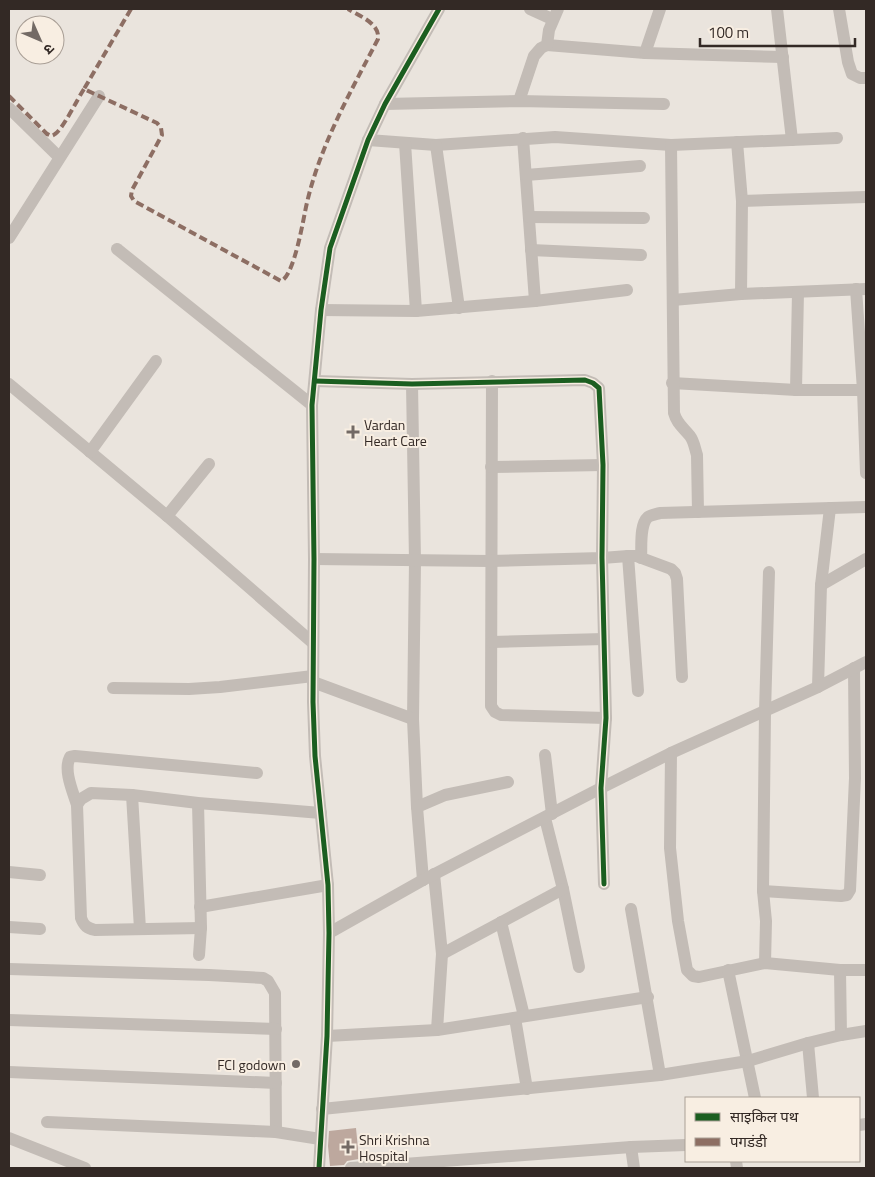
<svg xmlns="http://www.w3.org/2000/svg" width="875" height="1177" font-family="'Titillium Web','Noto Sans Devanagari',sans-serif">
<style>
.building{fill:#bda89e}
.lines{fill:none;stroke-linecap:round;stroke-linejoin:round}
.minor{stroke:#c3bcb6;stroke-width:12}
.quiet{stroke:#8d6e63;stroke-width:4;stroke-dasharray:8 4;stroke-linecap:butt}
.cycleway-casing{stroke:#f8eee2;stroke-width:8}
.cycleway{stroke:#1b5e20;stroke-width:5}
.poi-dot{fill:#736a65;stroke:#f8eee2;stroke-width:2}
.labels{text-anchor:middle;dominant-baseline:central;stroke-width:4;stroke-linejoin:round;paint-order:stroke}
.poi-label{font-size:14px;fill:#332925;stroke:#f8eee2;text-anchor:start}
</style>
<rect width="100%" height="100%" fill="#eae4dd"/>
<polygon class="building" points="356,1128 359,1159 347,1161 344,1165 330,1166 328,1146 329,1131"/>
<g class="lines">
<g class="minor">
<polyline points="530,9 552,19"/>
<polyline points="777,9 792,140"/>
<polyline points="839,9 848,62 852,74 860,78 866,78"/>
<polyline points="547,45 645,53 660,9"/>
<polyline points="645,53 783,57"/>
<polyline points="519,101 534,56 541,48 547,45 549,30 558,9"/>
<polyline points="385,104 519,101 664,104"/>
<polyline points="9,108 59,157"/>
<polyline points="523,138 535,301"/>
<polyline points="368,140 436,145 555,137 671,145"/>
<polyline points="737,142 742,201 741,294"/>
<polyline points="405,143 416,311"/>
<polyline points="436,145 459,308"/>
<polyline points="526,175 640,166"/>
<polyline points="742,201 866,197"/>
<polyline points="529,217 644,218"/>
<polyline points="9,238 99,96"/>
<polyline points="117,249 312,405"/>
<polyline points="531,250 641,255"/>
<polyline points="856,289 863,390 866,473"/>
<polyline points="673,300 741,294 866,289"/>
<polyline points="321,310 416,311 535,301 627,290"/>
<polyline points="315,381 412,384 585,380 593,383 599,388 603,465 602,558 606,718 601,788 604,884"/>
<polyline points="492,381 491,706 495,712 501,715 606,718"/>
<polyline points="672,383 796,390 866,390"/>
<polyline points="9,384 167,516 313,643"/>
<polyline points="412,384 415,561 413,719 417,807 423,880"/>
<polyline points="796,390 798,292"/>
<polyline points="90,452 156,361"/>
<polyline points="491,467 603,465"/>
<path d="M698,512l-1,-57c-2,-6 -3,-14 -7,-19 -7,-9 -13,-12 -16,-23l-3,-268 166,-7"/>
<polyline points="167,516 209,464"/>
<polyline points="628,556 638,691"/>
<path d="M641,558c1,-11 -2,-33 7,-41 3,-2 9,-3 12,-4l206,-6"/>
<polyline points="314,559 490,561 602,558 628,556 636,556 671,569 675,573 677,579 682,677"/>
<polyline points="821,585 866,559"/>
<polyline points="492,642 604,639"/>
<polyline points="313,682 413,719"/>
<polyline points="818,687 821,585 830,508"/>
<polyline points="113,688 189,689 220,687 313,676"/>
<polyline points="671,753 670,848 678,921 687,970 693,976 699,977 765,963 840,970 866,970"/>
<polyline points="545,755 552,814"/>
<polyline points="132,795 140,929"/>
<polyline points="198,803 201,928 199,955"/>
<path d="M77,805c-4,-13 -14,-35 -7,-48l5,-1 182,17"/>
<polyline points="417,807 445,795 508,782"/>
<polyline points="545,818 563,889 579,967"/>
<polyline points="9,872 40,875"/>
<polyline points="434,874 442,954 437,1030"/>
<polyline points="763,891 841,896 847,895 850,890 855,778 854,668"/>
<polyline points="200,907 328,885"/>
<polyline points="631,909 660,1075"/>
<polyline points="501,922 524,1016"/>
<polyline points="9,927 40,929"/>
<path d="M201,928l-106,2c-8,-2 -11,-4 -14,-12l-4,-113 4,-6 10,-6 41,2 66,8 123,10"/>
<polyline points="329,933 423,880 601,788 671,753 818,687 866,662"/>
<polyline points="442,954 563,889"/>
<polyline points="765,963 766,921 763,891 765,712 769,572"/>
<polyline points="9,969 209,975 263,978 268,981 275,993 276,1132"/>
<polyline points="728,970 755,1098"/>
<polyline points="840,970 841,1035"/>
<polyline points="515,1018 527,1089"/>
<polyline points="9,1020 276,1029"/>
<polyline points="327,1036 437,1030 648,997"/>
<polyline points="808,1043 813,1098"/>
<polyline points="9,1072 276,1083"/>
<polyline points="322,1109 660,1075 748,1061 808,1043 841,1035 866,1031"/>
<polyline points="47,1122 276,1132 320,1139"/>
<polyline points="859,1125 866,1124"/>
<polyline points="9,1138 85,1168"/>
<polyline points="631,1147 634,1168"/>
<polyline points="736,1161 737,1168"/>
<polyline points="319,1168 327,1036 329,933 328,885 315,756 313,702 314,559 312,405 321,310 330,248 368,140 385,104 439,9"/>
<polyline points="351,1168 631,1147 686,1145"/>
</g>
<g class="quiet">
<path d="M131,9l-47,80 73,34 4,5 1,7 -30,55 -1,6 3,5 147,80c13,-5 22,-60 25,-74 13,-60 44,-114 72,-168 2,-16 -19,-23 -30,-30"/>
<path d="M9,96l38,38c3,1 4,3 8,0 8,-5 23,-36 29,-45"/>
</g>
<defs>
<g id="cycleway">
<polyline points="315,381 412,384 585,380 593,383 599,388 603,465 602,558 606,718 601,788 604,884"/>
<polyline points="319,1168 327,1036 329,933 328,885 315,756 313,702 314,559 312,405 321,310 330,248 368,140 385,104 439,9"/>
</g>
</defs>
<use href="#cycleway" class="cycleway-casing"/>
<use href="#cycleway" class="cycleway"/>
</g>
<g class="poi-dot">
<path d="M350.5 424.5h5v5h5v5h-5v5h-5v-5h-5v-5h5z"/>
<circle cx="296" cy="1064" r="5"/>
<path d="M345.5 1139.5h5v5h5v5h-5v5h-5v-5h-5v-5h5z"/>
</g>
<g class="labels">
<g class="poi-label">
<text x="364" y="424">Vardan<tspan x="364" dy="16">Heart Care</tspan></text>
<text x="286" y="1064" text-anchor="end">FCI godown</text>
<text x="359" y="1139">Shri Krishna<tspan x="359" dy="16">Hospital</tspan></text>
</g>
</g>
<rect width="875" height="1177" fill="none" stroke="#332925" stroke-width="20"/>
<rect x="685" y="1097" width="175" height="65" fill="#f8eee2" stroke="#a99f96"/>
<rect x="695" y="1113" width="25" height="8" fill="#1b5e20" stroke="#a99f96"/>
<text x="730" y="1122" font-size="15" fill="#332925">साइकिल पथ</text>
<rect x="695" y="1138" width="25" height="8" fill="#8d6e63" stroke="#a99f96"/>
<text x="730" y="1147" font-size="15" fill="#332925">पगडंडी</text>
<g transform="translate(40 40) rotate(135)"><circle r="24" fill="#f8eee2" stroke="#a99f96"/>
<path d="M0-4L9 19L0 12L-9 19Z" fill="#736a65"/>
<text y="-8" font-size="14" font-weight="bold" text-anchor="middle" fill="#332925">उ</text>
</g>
<path d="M700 38v8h155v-8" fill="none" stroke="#332925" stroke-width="2.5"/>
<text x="708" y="38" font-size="15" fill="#332925" stroke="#f8eee2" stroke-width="4" paint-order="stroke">100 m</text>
</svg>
